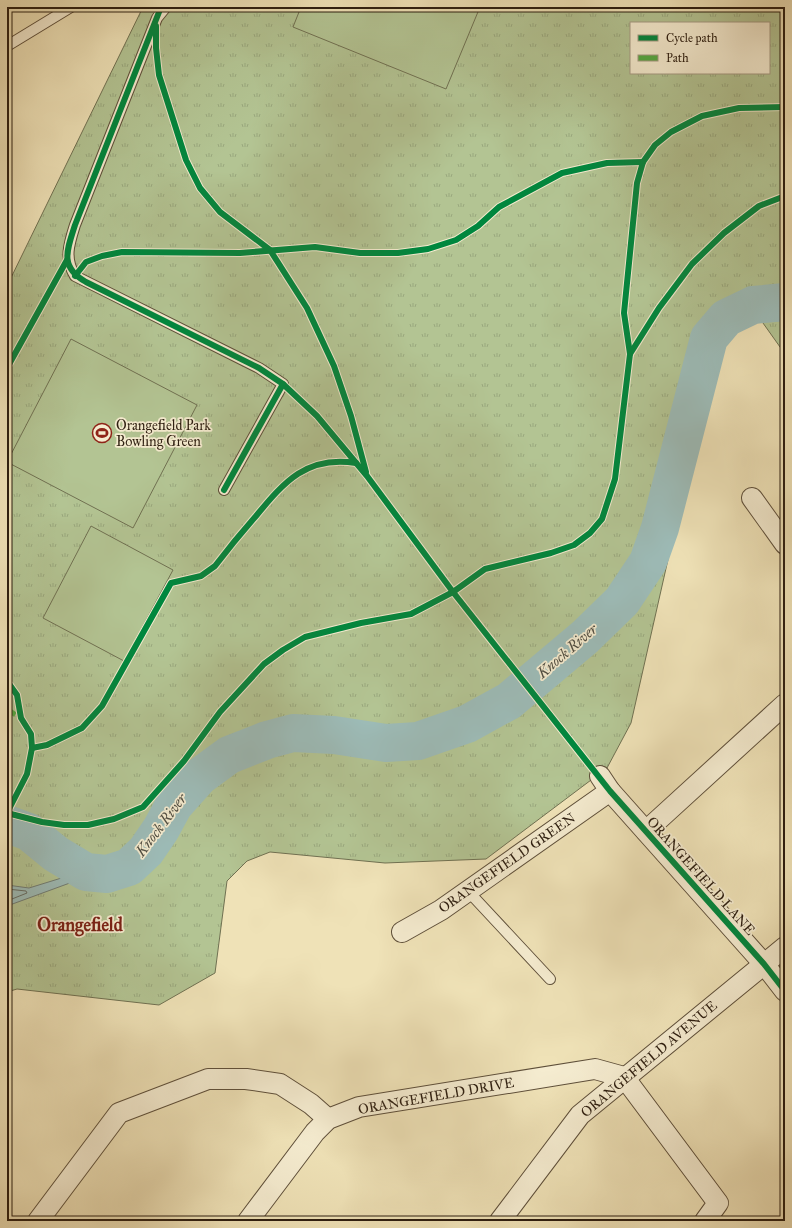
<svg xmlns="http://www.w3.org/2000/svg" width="792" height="1228" font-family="'IM FELL Great Primer',serif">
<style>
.park{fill:url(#park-tufts);stroke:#707152;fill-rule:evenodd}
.garden{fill:#b3c493;stroke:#707152}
.water{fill:#9dbcb8;stroke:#707d75}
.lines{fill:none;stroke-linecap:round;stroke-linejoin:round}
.shore{stroke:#656d64;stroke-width:1}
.river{stroke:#9dbcb8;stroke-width:38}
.lane-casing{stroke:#5e4f3a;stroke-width:12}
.street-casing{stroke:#5e4f3a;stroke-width:22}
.lane{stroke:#f5ecd0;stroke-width:10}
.street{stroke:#f5ecd0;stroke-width:20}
.quiet{stroke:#54aa42;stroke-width:5;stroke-dasharray:10 5;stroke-linecap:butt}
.cycleway-casing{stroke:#f5ecd0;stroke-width:8}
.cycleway{stroke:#00873e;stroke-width:6}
.labels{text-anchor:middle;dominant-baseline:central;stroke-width:3.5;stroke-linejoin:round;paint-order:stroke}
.poi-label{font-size:14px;fill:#2d1e10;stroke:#f5ecd0;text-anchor:start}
.street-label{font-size:14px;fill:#2d1e10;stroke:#f5ecd0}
.water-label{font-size:15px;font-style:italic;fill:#4f4d42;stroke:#f5ecd0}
.district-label{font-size:18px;font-weight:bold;fill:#7a1f14;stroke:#f5ecd0}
</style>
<defs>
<pattern id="park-tufts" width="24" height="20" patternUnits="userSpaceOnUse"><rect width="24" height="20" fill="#b3c493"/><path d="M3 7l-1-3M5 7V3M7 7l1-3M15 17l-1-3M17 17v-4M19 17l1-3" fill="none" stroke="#9aa87e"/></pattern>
</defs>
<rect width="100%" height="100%" fill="#efe2b7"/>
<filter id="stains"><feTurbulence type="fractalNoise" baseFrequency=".005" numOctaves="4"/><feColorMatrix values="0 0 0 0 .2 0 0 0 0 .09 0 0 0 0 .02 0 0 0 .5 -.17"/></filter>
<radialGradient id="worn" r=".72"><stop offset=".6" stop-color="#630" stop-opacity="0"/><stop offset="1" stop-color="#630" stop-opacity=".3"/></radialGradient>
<path class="park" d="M143,7h642v347l-27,-38 -25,7 -18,29 -84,371 -24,45 -121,91 -101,4 -115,-11 -23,9 -20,20 -12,92 -56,32 -142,-16 -10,3v-706zM631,23h138v50h-138z"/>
<g class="garden">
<polygon points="301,7 480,7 446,89 293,27"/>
<polygon points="71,339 197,405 133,528 7,462"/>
<polygon points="91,526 173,570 124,661 43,618"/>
</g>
<polygon class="water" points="68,876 78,880 7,906 7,885 29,888"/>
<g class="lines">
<polyline class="shore" points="7,889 26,891 27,893 7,901"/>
<polyline class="river" points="7,824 29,832 56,854 86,872 107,874 129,867 146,851 161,829 174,805 199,777 229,755 267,740 293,733 334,735 386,743 418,741 467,724 509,701 585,637 622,601 648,562 660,528 709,338 726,318 753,305 785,302"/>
<defs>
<g id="lane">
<path d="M166,7l-9,11 -82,207c-6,19 -11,33 0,51l184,92 24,16 -59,106"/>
<polyline points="7,46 71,7"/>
<polyline points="468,891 550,979"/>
</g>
<g id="street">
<polyline points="752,498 785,544"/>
<polyline points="600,776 610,791 764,964 785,991"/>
<polyline points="646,831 785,704"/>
<polyline points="402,932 441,910 610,791"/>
<polyline points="38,1221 119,1113 208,1079 246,1079 280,1084 311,1104 328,1119"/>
<polyline points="248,1221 315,1132 328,1119 359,1107 595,1069 624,1077 718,1203 705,1221"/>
<polyline points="500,1221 580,1115 785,947"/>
</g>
</defs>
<use href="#lane" class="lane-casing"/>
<use href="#street" class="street-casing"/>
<use href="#lane" class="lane"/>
<use href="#street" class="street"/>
<polyline class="quiet" points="7,709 22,719"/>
<defs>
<g id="cycleway">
<path d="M161,7l-86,218c-8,25 -16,42 11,57l173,86 24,16 34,32 50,60 86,116 157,199 154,173 21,27"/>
<polyline points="156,26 156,48 159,75 186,160 200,188 220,212 270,250 307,308 334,366 351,416 366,472"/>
<polyline points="75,276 86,262 102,256 122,252 240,253 315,247 360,253 398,253 428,249 456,240 478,226 499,207 562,173 607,163 643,162"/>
<polyline points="630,354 624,313 637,183 643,162 655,145 671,132 702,116 739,108 785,107"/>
<polyline points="7,368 67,260"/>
<polyline points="224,490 283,384"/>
<polyline points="7,681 17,695 21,718 31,734 32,748 27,774 7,813"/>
<path d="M32,748l15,-3 35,-17 20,-22 69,-123 30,-7 14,-10c13,-17 27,-34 41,-50 28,-34 51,-61 100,-53"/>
<polyline points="7,813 42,822 64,825 88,825 114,819 143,807 184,761 220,712 264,664 283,650 305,637 361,623 411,614 453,592 485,569 551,553 574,545 590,533 602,519 615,479 630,354 659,308 692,264 724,233 759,206 785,196"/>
</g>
</defs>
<use href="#cycleway" class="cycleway-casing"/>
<use href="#cycleway" class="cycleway"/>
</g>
<defs>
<symbol id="stadium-ring" viewBox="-11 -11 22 22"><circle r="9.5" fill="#f5ecd0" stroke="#8f2418" stroke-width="1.5"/><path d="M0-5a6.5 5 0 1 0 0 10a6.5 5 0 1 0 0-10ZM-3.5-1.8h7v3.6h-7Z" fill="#8f2418"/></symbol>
</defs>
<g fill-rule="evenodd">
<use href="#stadium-ring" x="91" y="422" width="22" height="22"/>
</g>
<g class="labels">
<g class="poi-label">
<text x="116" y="425">Orangefield Park<tspan x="116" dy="16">Bowling Green</tspan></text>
</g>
<g class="street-label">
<text transform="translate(507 863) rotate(-35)">ORANGEFIELD GREEN</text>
<text transform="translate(701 876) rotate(48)">ORANGEFIELD LANE</text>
<text transform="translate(649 1059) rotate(-40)">ORANGEFIELD AVENUE</text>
<text transform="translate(436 1096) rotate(-10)">ORANGEFIELD DRIVE</text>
</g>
<g class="water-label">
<text transform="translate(567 651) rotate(-41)">Knock River</text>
<text transform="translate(161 825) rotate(-53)">Knock River</text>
</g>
<g class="district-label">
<text x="80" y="925">Orangefield</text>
</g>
</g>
<rect width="792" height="1228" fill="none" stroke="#efe2b7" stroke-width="24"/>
<rect x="8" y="8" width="776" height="1212" fill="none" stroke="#2d1e10" stroke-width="2"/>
<rect x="12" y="12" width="768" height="1204" fill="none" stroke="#2d1e10"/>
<rect x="630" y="22" width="140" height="52" fill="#f5ecd0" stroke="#a59a83"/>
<rect x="638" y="35" width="20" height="6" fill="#00873e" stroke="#a59a83"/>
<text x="666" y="42" font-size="12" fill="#2d1e10">Cycle path</text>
<rect x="638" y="55" width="20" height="6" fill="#54aa42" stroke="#a59a83"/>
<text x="666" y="62" font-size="12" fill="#2d1e10">Path</text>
<rect width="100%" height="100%" filter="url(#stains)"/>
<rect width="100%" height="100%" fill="url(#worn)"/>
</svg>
